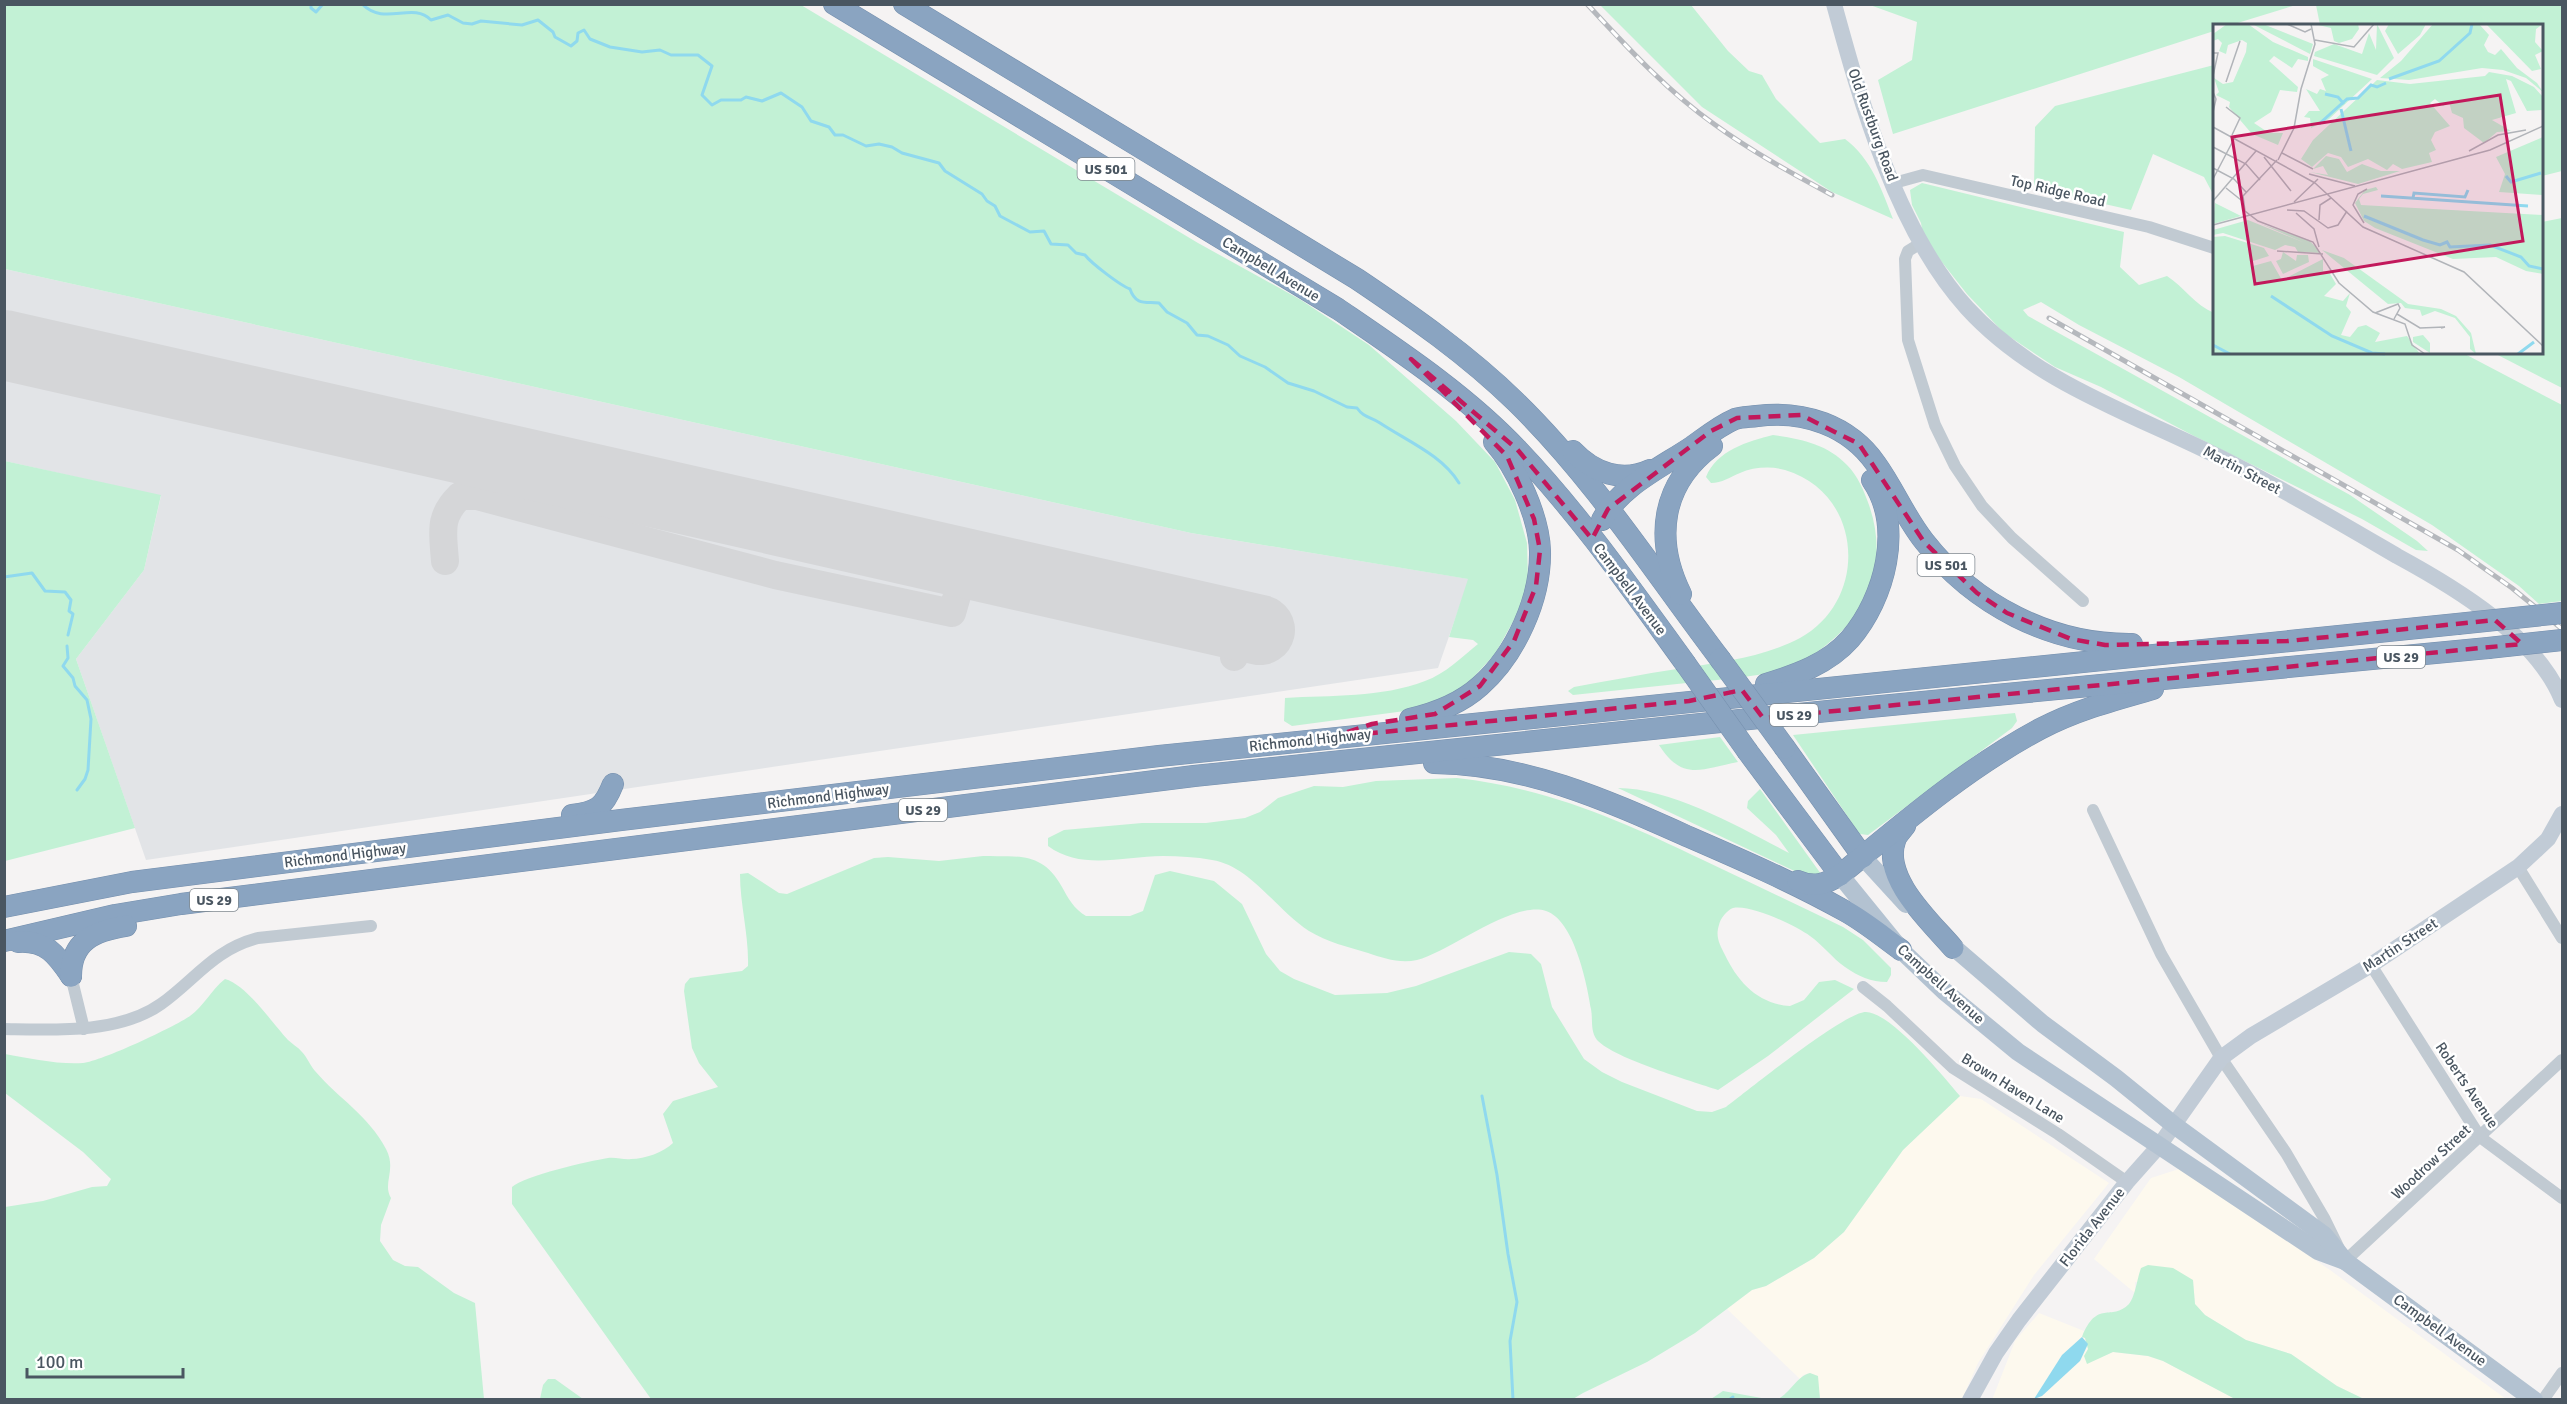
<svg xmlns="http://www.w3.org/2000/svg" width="2567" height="1404" font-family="Signika,sans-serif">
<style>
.commercial{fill:#fdf9ee}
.airport{fill:#e2e4e7}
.green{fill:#c2f1d5}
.water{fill:#8fd9ee}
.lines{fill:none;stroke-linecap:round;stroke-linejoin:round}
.stream{stroke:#8fd9ee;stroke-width:3}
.taxiway{stroke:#d5d6d8;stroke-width:28}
.runway{stroke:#d5d6d8;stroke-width:70}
.highway-casing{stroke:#758fad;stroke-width:22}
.street{stroke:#c1cad2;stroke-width:12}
.secondary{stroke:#c1cbd6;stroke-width:16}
.primary{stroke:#b3c2d1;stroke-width:18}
.highway{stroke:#8aa4c1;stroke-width:21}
.rail-casing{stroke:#b5b8bd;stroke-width:5}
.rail{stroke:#fff;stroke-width:3;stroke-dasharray:9;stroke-linecap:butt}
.highway-bridge-casing{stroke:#758fad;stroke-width:22;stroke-linecap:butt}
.highway-bridge{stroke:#8aa4c1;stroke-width:21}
.marked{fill:none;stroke:#c2185b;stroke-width:4.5;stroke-dasharray:12 8;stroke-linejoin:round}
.labels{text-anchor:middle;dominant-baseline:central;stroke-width:5;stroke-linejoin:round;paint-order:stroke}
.shield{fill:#fff;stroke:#808990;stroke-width:1.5}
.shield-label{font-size:14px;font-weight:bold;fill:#4a5661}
.street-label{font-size:15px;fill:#4a5661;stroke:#fff}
.inset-river{fill:none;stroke:#8fd9ee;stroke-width:3}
.inset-road{fill:none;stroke:#b1b4b9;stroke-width:1.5}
.view{fill:#c2185b;fill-opacity:0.15;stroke:#c2185b;stroke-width:3}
.inset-edge{fill:none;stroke:#4a5661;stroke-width:3}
</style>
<rect width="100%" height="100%" fill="#f5f3f3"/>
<g class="commercial">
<polygon points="1960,1096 1981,1099 2109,1183 2034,1275 1978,1363 1962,1399 1820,1399 1817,1376 1810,1373 1803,1375 1800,1379 1727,1309 1752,1290 1766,1286 1814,1258 1844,1232 1903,1150"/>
<polygon points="2179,1169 2330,1270 2506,1399 2364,1399 2337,1386 2291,1354 2246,1340 2205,1315 2195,1304 2193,1280 2135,1282 2135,1293 2094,1259 2151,1178"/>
<polygon points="2039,1313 2084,1331 2082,1337 2085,1338 2088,1349 2087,1363 2113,1352 2148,1356 2163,1361 2235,1399 1992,1400 2015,1341"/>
</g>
<polygon class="airport" points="5,269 1191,533 1469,579 1438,668 146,860 76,659 144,570 161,496 5,461"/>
<g class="green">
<path d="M4,5h797l397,238 103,57 68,45 87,76 39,41 20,38 12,43 1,38 -8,28 -25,45 -26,28 -28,19 -36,10 -113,15 -8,-5 1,-23c46,-3 96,0 140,-17 20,-7 37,-24 53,-37l-5,-4 -24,-3 19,-58 -277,-46 -1186,-264z"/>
<path d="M1600,5h91l37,46 21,20 13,4 14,24 44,44 25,-4c26,19 37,51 48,80l-61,-27 -130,-85z"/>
<polygon points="1870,5 1870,4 2296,5 2231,25 2214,26 2214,31 1893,134 1878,80 1912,60 1917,22"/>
<polygon points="2316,5 2562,5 2562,171 2542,176 2542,26 2320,25"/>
<polygon points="2214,65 2214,196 2204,177 2153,154 2131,210 2034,188 2035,127 2055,106"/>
<path d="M1922,183l202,49 -4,35 19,18 28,-9c17,11 28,29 47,37v39l249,1 99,52v196l-23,3 -20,-18 -87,-61 -253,-148 -100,-52 -38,-23 -18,8 5,6 322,179 67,46 11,10 -12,-1 -54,-31 -168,-83 -93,-49 -46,-20 -51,-34 -37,-39 -33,-42 -11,-17 -2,-12 -9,-18 -2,-15z"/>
<polygon points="2562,218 2562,388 2494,353 2542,352 2542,222"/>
<path d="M1773,435c28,4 54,9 74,30 11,11 17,26 22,40 19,55 2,106 -44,141 -7,5 -14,12 -22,16 -35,15 -71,16 -107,20 -41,4 -82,9 -123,13l-5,-4 6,-4c34,-6 69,-13 103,-18 42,-7 85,-11 123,-31 70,-39 63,-145 -15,-168 -13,-4 -32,-3 -45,3 -10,4 -18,10 -29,10l-5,-6c10,-26 42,-36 67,-42z"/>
<polygon points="5,461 161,495 144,570 76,659 135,828 5,861"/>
<polygon points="2015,713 2017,721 2012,728 1868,835 1860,834 1856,829 1793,735"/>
<path d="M1720,737l18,25c-37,7 -55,20 -79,-17z"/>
<path d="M1457,778c91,10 165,43 246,82 46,22 93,44 140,67l20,13 28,28v7l-4,7c-16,0 -29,-6 -42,-15 -13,-9 -22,-22 -35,-31 -14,-10 -59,-32 -77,-28 -6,2 -13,11 -14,17 -4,12 1,20 6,30 13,27 33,49 65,51l14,-6 15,-18 16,-2 19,9 -86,67 -50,34c-26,-9 -103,-31 -121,-50 -7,-9 -4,-21 -6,-31 -4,-26 -17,-89 -45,-98 -32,-11 -97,41 -129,49 -17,4 -34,-2 -49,-7 -20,-6 -41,-11 -59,-22 -33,-21 -58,-65 -97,-71 -16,-3 -33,-4 -49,-4 -39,0 -81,15 -115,-10v-8l16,-8 78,-7h64l39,-5 15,-6 18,-14 36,-12 29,1 33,-6z"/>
<path d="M1618,788c54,0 123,40 171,65l-13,-18 -29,-27 1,-7 12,-12 61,85 -16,2z"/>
<path d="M983,856c35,1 59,-5 79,31 6,11 12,22 24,29h44l13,-5 12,-36 15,-4 44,10 28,23 24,50 14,17 14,8 41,16 52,-2 29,-7 93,-34 22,2 10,10 11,43 32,52 18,13 20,10 75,29 15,1 14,-5c21,-16 120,-96 140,-95 26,1 77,64 94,84l-57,54 -59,82 -30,26 -48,28 -14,4 -57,43 -48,29 -64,31 -10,6h-922l-139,-195v-17c12,-11 77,-26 96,-29 8,-1 16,2 23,1 14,0 33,-7 42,-16l-10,-29 10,-13 45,-14 -19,-24 -7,-15 -8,-57 1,-7 5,-6 52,-7 6,-5c1,-31 -8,-61 -8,-92l8,-1 31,20 8,1 87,-36 14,-1 51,4z"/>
<path d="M225,979c22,6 47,44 63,61 4,4 10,7 14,12 5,5 8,13 13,19 24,28 53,44 71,78 11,21 -4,34 5,49l-10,27 -1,16 13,19 12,6 13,1 36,26 21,10 9,96h-479v-192l38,-6 49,-14 15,-1 4,-7 -28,-27 -78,-59v-39c23,4 55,11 78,9 19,-2 91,-36 107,-47 14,-10 21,-26 35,-37z"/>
<path d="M2148,1265l25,3 20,12 2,24 10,11 41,25 45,14 46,32 27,13h-129l-72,-38 -15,-5 -35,-4 -26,12 -3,-8 4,-7 -3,-11 -3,-1c15,-38 29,-15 47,-33 6,-7 8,-25 12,-36z"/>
<path d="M1810,1373l8,3 2,23h-42c12,-6 19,-23 32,-26z"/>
<polygon points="548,1379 555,1379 583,1399 540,1399 543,1385"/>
<polygon points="1723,1391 1767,1399 1711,1399"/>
</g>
<polygon class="water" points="2082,1337 2088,1344 2080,1361 2042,1396 2034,1399 2062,1355"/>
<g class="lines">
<g class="stream">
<polyline points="311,4 311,8 316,12 323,4"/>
<polyline points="341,4 354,4"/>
<path d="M362,4c23,23 50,-3 69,16l17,-5 15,8 9,1 9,-3 41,4 16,-5 15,12 2,5 16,9 6,-5 1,-8 6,-3 6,9 20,8 32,5 18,-2 11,5h27l14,11 -10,29 10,10 9,-5h20l5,-3 16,4 19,-8 21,14 9,14 18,6 6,8h8l23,11 13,-2 13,3 10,6 37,10 6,8 37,23 5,7 8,5 5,10 30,16 14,-1 7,13 17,1 8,8 9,2c6,8 36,31 45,34 6,18 18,12 29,14l8,9 20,11 10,12 11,1 20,9 12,11 25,11 23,16 26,8 33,16 10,1c7,10 14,9 23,15 27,18 62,32 79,60"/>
<polyline points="4,577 32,573 45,591 65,592 71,600 69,611 73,614 68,635"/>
<polyline points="67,646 68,658 63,666 73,678 75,686 87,700 91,719 88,770 85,779 77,790"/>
<polyline points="1482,1096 1497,1175 1508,1254 1517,1302 1510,1341 1513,1400"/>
<polyline points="1729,1400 1733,1397"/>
</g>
<g class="taxiway">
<polyline points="460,496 491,479 496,467 493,462 477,452"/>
<path d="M445,561c-2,-28 -7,-44 15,-65h17l298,79 177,38 14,-49"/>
<polyline points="1234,657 1242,626"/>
</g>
<polyline class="runway" points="4,345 1260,630"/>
<defs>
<g id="highway">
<path d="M834,4l504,305c63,43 128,86 180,141 62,65 114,140 167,213"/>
<path d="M904,4l453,275c55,37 111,76 159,123 78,76 138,170 204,257"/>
<path d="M1573,451c21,22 49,32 77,19"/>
<path d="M1602,520c18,-34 60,-53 91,-74 14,-10 26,-20 42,-27 6,-2 15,-2 22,-3 46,-6 92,9 119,48 18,25 29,53 48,77 50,64 127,104 208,103"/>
<path d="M1681,594c-27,-55 -20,-110 31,-148"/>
<path d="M1766,684c30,-9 62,-20 84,-45 35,-41 54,-112 22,-159"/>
<path d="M1410,719c26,-6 50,-15 70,-33 36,-32 61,-88 60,-135 -1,-35 -24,-84 -46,-109"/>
<polyline points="1785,748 1863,857"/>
<polyline points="1748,752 1840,875"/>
<path d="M1434,763c93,1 172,37 255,74 53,23 106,46 156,74 20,11 38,26 56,39"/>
<path d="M572,815c25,-3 32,-8 41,-31"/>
<path d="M1905,826c-3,4 -9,10 -10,15 -13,38 36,81 58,107"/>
<path d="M1798,881c16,7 28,3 42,-6 63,-52 127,-107 200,-146 36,-19 74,-29 113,-40"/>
<polyline points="4,907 132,882 621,820 1159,756 2457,624"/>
<polyline points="4,941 115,915 181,904 1194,776 1828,711 2488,648"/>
<path d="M18,942c28,-2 39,13 53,34"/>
<path d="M71,976c0,-35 23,-45 55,-50"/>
</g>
</defs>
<use href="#highway" class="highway-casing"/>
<g class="street">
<polyline points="1894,183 1923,175 2149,227 2214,248"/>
<polyline points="1921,243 1908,251 1905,259 1908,340 1935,425 1955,466 1982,506 2012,538 2083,601"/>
<polyline points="2093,810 2161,954 2221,1058 2286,1153 2324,1218 2345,1261 2562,1060"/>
<polyline points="2518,867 2562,938"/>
<polyline points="2371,965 2480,1137 2562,1198"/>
<polyline points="71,976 84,1029"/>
<polyline points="1863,987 1887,1006 1953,1068 2058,1134 2127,1182"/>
<path d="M4,1029c49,1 115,5 157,-25 35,-25 52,-54 97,-66l113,-12"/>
<polyline points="2543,1400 2562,1373"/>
</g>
<g class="secondary">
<path d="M1834,4c27,99 63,227 133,304 72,79 177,109 268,157 55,28 109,60 162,91 59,32 139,80 165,144"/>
<polyline points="1970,1400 1996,1353 2019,1320 2127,1182 2159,1146 2221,1058 2251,1036 2371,965 2518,867 2548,839 2562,814"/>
</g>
<g class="primary">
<polyline points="1863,857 1906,904"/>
<polyline points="1840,875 1901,950 1944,991 2018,1052 2318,1251 2345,1261"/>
<polyline points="1944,939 2043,1024 2116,1078 2174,1125 2324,1235 2345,1261 2534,1400"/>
</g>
<use href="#highway" class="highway"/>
<defs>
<g id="rail">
<path d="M1587,4c39,42 80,87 127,120 37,27 77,49 118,71"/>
<polyline points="2049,318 2458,550 2512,588 2562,629"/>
</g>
</defs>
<use href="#rail" class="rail-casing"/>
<use href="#rail" class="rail"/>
<defs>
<g id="highway-bridge">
<polyline points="2457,624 2562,613"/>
<polyline points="2488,648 2562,640"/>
<polyline points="1720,659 1785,748"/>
<polyline points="1685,663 1748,752"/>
</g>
</defs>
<use href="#highway-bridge" class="highway-bridge-casing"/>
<use href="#highway-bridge" class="highway-bridge"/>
</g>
<path class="marked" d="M1411,359l106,90 75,90 16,-30 103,-78 26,-13 64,-3 58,29 65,98 53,51 30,20 64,26 34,6 183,-4 207,-21 27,24 -759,74 -21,-28 -53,11 -356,36 39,-13 63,-10 45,-28 34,-45 22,-55 4,-36 -6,-31 -27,-63z"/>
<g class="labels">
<g class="shield">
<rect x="1077.5" y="158" width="57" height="22" rx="4.5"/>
<rect x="1917.5" y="554" width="57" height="22" rx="4.5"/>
<rect x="2377" y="646" width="48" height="22" rx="4.5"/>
<rect x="1770" y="704" width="48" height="22" rx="4.5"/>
<rect x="899" y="799" width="48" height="22" rx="4.5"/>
<rect x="190" y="889" width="48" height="22" rx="4.5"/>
</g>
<g class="shield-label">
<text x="1106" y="169">US 501</text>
<text x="1946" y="565">US 501</text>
<text x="2401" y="657">US 29</text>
<text x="1794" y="715">US 29</text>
<text x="923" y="810">US 29</text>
<text x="214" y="900">US 29</text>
</g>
<g class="street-label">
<text transform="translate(1873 125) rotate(70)">Old Rustburg Road</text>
<text transform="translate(2058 191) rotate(13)">Top Ridge Road</text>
<text transform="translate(1271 269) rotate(31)">Campbell Avenue</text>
<text transform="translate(2242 470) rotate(28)">Martin Street</text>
<text transform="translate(1630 589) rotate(53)">Campbell Avenue</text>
<text transform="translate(1310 740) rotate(-6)">Richmond Highway</text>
<text transform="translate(828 796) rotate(-7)">Richmond Highway</text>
<text transform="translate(345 855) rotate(-7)">Richmond Highway</text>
<text transform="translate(2400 945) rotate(-33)">Martin Street</text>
<text transform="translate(1941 984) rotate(42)">Campbell Avenue</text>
<text transform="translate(2467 1085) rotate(56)">Roberts Avenue</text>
<text transform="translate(2013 1088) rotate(32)">Brown Haven Lane</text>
<text transform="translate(2431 1162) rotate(-43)">Woodrow Street</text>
<text transform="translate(2092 1227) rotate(-52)">Florida Avenue</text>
<text transform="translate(2440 1330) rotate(36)">Campbell Avenue</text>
</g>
</g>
<g transform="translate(2213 24)">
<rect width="330" height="330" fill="#f5f3f3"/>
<path d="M14,0h21l25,18 35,15v4l-10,-2 -6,9 -18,-12 -5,5 29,26 -1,5 -17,-2 -9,22 -17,11 15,10h14l-5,12 -26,-11 -23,-27 1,-5 -14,-7 3,-3 -5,-14 9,6 10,-2 13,-30 1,-9 -5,-3 -14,5 -2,9 -7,-3 3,-8 -4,-4 -5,2v-7zM50,0l50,20 -3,10 -56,-29zM101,0h44l1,5 -7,10 -13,4 -5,-2 -3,-13zM164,0l17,34 -17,17 -63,-19 1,-4 19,-8 28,10 7,-21 7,17zM176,0h37l-6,11 -22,19 -13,-23zM220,0h46l10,11 -5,10 4,7 7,3 6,-6 16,19 20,15 6,9 -17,-14 -23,-8 -21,-2 -73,12 -29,-2 21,-17zM330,0l-7,5 -1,13 8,9 -8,4 6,14 -9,2 -46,-47zM100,35l59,20 -43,40 -18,9 -1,-10 -6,-1 5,-6h11l-14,-22 11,5 3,-5 6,2 -5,-12 8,-4 -16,-9zM276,48l23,4 22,11 9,10v13l-16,1 -16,-30 -5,-2 10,34 -24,7 19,11 -14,1 -13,11 -20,-15 -1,-10 -11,-5 -3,-11 -6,4 -8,-7 -5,4 20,23 -15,6 -4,8 5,10 -7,3 3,9 -30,7 -9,-5 -6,6 -19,-11 -20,8 -7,-10 -13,-4 -16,14 -11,-8 12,-19 64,-60 33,4 75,-8zM330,113v58l-44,-3 6,-18 -9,-17zM113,132l13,3 8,13 15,-8 19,7h19l-42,13 -48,-12 18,3 -5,-9 -10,3zM163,163l2,3 -15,4 -4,5 2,6 182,10v59l-17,-3 -30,-14 -43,2 -78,-31 -11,-7 -9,-18 10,-13zM2,179l26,13 -28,8zM35,196l57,23 -44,-19 48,16 12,13 -23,-1 -3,-5 -10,-2 -10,5 -52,-17 -10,2v-5zM12,212l39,12 5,8 -19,6 3,4 18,-5 11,19 41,-21v12l6,1 7,12 -12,12 19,5 7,-8 -4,13 5,6 -10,23 9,2 8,-10 8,-2 14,8 -5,9 32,-6 13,18h-207v-117zM109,226l22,8 64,46 33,5 15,7 15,17 5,21 -6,-5v-12l-15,-19 -20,-7 -13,5 -2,-6 -15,-2 -4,-5 -13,1zM70,228l13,9 1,-6h11l1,7 -26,12 -7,-13 5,-2zM210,311l7,8v10l-17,-11v-5z" fill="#c2f1d5"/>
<path class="inset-river" d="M176,55l50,-18 31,-28 2,-9M112,70l13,3 6,7M128,85l10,42M106,100l28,-25 11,-1 13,-13 6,2 9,-4M293,152l5,6 30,-9M168,172l147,10M200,174l1,-5 51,4 3,-7M151,192l59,24 17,5 7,-3 3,5 40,-2 31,12 8,9 14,3M58,272l61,40 40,17 13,1M0,321l17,9M305,330l16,-12"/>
<path class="inset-road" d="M74,0l18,8 6,-3M102,16l39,7 20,-23M0,29h5l-5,23M13,58l14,-41M0,68l3,7 -3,13M13,83l14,11 -8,17M0,103l102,56M0,123l33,17 14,16M256,127l29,-16 28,-5M69,129l31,16M51,133l27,34M64,136l-34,36 2,15 13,10 55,21 26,41 34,29 32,12 7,21 13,9M65,136l16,-32 7,-39 14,-45 -4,-20M0,144l21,11 12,13M96,150l46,12M0,155l22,-42M102,159l48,44 101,45 79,74M13,164l15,12M0,177l43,-50M81,178l24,-23M74,186l17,1 24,17 10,-3 9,-14M83,189l18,16 5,18M106,196l1,-15 11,-7M151,199l-11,-18 5,-11 9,-5M0,201l277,-75 53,-24M64,227l46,3M162,289l23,-9 2,4 -6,11M184,290l23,14 25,-1 -4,1"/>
<path class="view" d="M287,71l23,146 -268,43 -23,-147z"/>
<rect width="330" height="330" class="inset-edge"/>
</g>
<rect width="2567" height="1404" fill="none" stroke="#4a5661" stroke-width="12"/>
<path d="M27 1368v9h156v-9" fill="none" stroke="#4a5661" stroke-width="3"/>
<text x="36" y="1368" font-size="18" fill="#4a5661" stroke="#ffffff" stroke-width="4.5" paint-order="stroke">100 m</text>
</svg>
